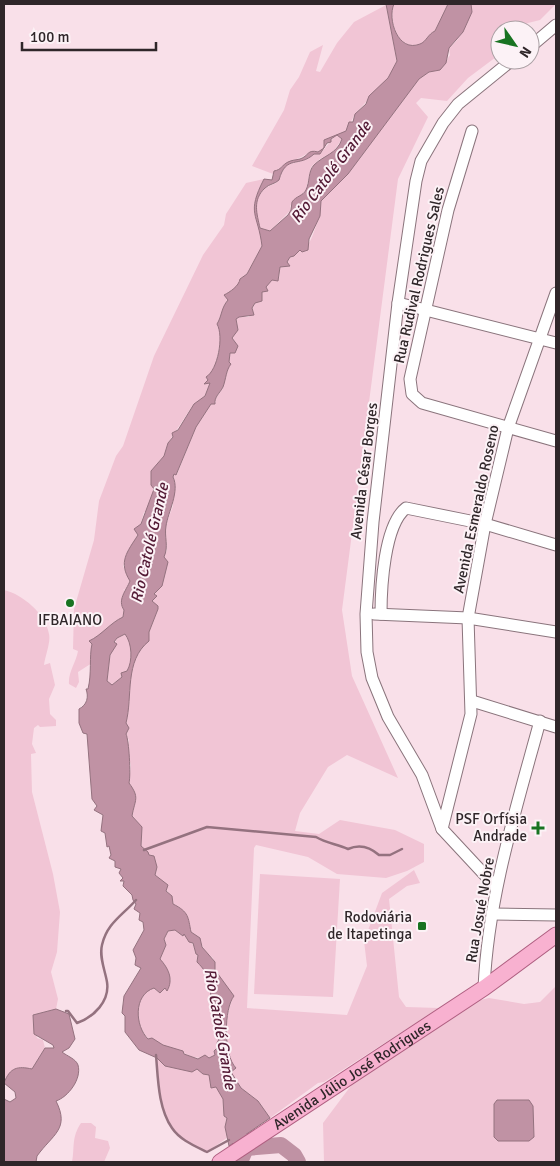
<svg xmlns="http://www.w3.org/2000/svg" width="560" height="1166" font-family="Signika,sans-serif">
<style>
.green{fill:#f1c5d5}
.water{fill:#c092a4;stroke:#94727f;fill-rule:evenodd}
.lines{fill:none;stroke-linecap:round;stroke-linejoin:round}
.stream{stroke:#94727f;stroke-width:2.5}
.river{stroke:#c092a4;stroke-width:16}
.minor-casing{stroke:#8a747c;stroke-width:13}
.major-casing{stroke:#af5f81;stroke-width:17}
.minor{stroke:#fff;stroke-width:11}
.major{stroke:#f8b1d0;stroke-width:15}
.poi-dot{fill:#187321;stroke:#fcf2f6;stroke-width:2}
.labels{text-anchor:middle;dominant-baseline:central;stroke-width:4;stroke-linejoin:round;paint-order:stroke}
.street-label{font-size:15px;fill:#2f2629;stroke:#fcf2f6}
.poi-label{font-size:15px;fill:#2f2629;stroke:#fcf2f6;text-anchor:end}
.water-label{font-size:16px;font-style:italic;fill:#531a35;stroke:#fcf2f6}
</style>
<rect width="100%" height="100%" fill="#f9e0e9"/>
<g class="green">
<path d="M394,4l7,1 47,-1 -13,27c-7,3 -9,11 -15,13 -22,10 -32,-25 -26,-40z"/>
<path d="M471,4h85l-16,16 -12,3 -9,7h-19v24l-32,24 -21,23 -26,-3 -5,5 12,14 -30,62 -56,431 10,66 46,102 -51,-23 -19,12 -28,46 -5,18 24,3 21,-14 55,10 29,14v18l-17,9 -21,7 -49,-4 -29,-17 -52,-12 -2,3 -7,160 100,7 20,-49 -3,-25 18,-48 32,-23 6,13 -13,3 -18,13 10,98 7,10 33,1 -115,74 -6,1 -48,35 -12,-17 -17,-13 -11,-16 3,-7c-10,-18 -7,-49 -1,-66l-4,-10 -13,-19 -2,-12c-11,-7 -12,-19 -22,-26 -2,-10 -9,-23 -18,-28l-1,-8c-8,-6 -8,-16 -17,-21l-7,-23 -7,-6c2,-11 0,-24 -9,-30l-3,-33 2,-18 -4,-13 2,-12 -4,-6 4,-6 -4,-5c8,-27 -1,-62 24,-82v-9l9,-23 -6,-8 13,-29 -1,-15 3,-7 -2,-23 8,-21v-28l1,-5 3,1 19,-47 15,-23 5,-2 -2,-1 9,-13 7,-35 5,-11 -3,-4 5,-13 -1,-6 3,-2h10l6,-14 6,-4 1,-7 10,-12 7,-1 1,-12 9,-1 -2,-5c5,-7 13,-9 19,-14 7,-6 15,-36 15,-46l27,-27 71,-95 10,-7 11,-2 10,-15 -1,-7c12,-9 23,-30 22,-44z"/>
<path d="M386,5l11,56 -9,17 -33,36 -9,17 -9,4 5,4 -9,13 -13,7 -9,8 -5,23 -16,16 1,4 -21,21 -10,-3 -5,-22 3,-10 7,-8 11,-5 10,-18 22,-6 5,-5h7l15,-18 -11,4v8l-6,4 -6,-1c-12,8 -30,12 -39,23l-21,-8 32,-56 6,-20 9,-13 11,-25 13,-7 -7,26 4,1 17,-29 17,-21z"/>
<path d="M264,179c-18,34 -6,34 -2,67l-15,28 -7,5 -1,5 -12,12 1,4c-7,7 -6,16 -11,24l5,9 -7,36 -7,9 2,5 -5,13 -14,12 -23,35 -4,13 -5,5 -5,28 -8,23h-2l-9,31 -12,23 7,15 -4,9 -3,-1 3,3 -4,5v10l2,3 -1,7c-12,6 -21,17 -33,24l2,3v19l-14,9 1,10 -3,6 -7,-4c-1,-12 7,-21 9,-33l-5,-2 1,-40 20,-69 5,-39 17,-45 7,-10 31,-90 49,-101 21,-30 2,-11 20,-31z"/>
<path d="M4,590c18,4 42,24 45,44 2,8 -4,22 -5,31l6,-2 5,22 -6,14 1,15 6,6v6l-16,1 -2,-2 -4,3 -2,16 4,9 -5,1 1,38 21,82 7,38 -3,40 -6,20 7,27 -2,10 -23,6 4,23 6,2 2,8 -13,21 -25,7 -3,7z"/>
<path d="M125,634c7,8 8,29 2,37 -4,6 -10,9 -15,14l-5,-4 3,-26 7,-17z"/>
<polygon points="260,874 340,879 333,997 254,994"/>
<path d="M174,929l9,7 1,-2c7,5 10,12 12,20l2,1 -1,7c11,8 14,25 14,37l4,1 2,35 3,2 -5,19c-11,5 -28,1 -35,-6 -6,0 -32,-9 -35,-15 -10,-14 -11,-41 9,-47l3,3 6,-1 8,-10 -11,-21 6,-14 -2,-6 4,-8z"/>
<polygon points="556,986 556,1162 324,1162 323,1123 362,1071 463,1004 489,998 524,1004 540,1002"/>
<path d="M156,1051l52,20 21,17 2,47 -24,17c-12,-6 -27,-12 -35,-24 -15,-21 -15,-52 -16,-77z"/>
<path d="M81,1123h10l5,4 -1,11 13,3 2,7 -6,14h-32c3,-15 -1,-24 9,-39z"/>
</g>
<g class="water">
<path d="M386,4h8c-7,15 4,49 26,40 6,-2 8,-10 15,-13l13,-27h23l1,8 -9,20 -14,16 -3,15 -6,7 -11,2 -10,7 -71,95 -27,27 -1,15 -11,23 -1,11 -6,2 -2,-2 -6,6 -4,1 -3,5 3,4 -10,1 -2,14 -6,-1 -6,7 2,4 -6,1v9l-7,2 -3,5 2,7 -15,2 -3,2 2,11 -6,8 6,8 -3,7h-5l-1,9 2,2c-5,6 -5,15 -8,23 -3,6 -9,10 -8,17h-4l-15,23 -20,48 -2,-1 -1,3c7,14 -5,35 -7,49 -2,11 3,20 -2,31l4,5 -6,24 -8,8 3,2 -5,5 6,5v3l-9,23v9c-25,20 -16,55 -23,82l3,5 -3,6c3,6 5,41 3,49 11,15 6,16 3,33l10,11 -1,19 7,6 1,3 5,1 3,11 -2,8 13,10 -2,6 6,5 1,8c16,8 15,13 18,28l9,6 2,9 13,15v8l19,26c-10,12 -11,59 2,72l-5,4 10,16 17,13 12,17 -41,28 -4,-19 2,-9 -3,-2 -1,-17 -7,-12 -5,1 -2,-13 -6,-1 -6,-5 -5,3 -27,-6 -8,-8 -18,-8 -14,-18v-16l-3,-3 2,-17 17,-28 -6,-3 1,-7 -3,-8 11,-20 -1,-8 -4,-2 1,-7 -6,-4 2,-5 -3,-4 -1,-5 -9,-9 1,-5h-4l3,-3 -4,-5 2,-4 -6,-2v-6l-6,-3 2,-3 -2,-9 -2,1 -2,-14 -4,-2 2,-16 -9,-5 3,-4 -5,-7 -5,-65 -4,-1 -4,-10v-14c8,-4 10,-12 7,-20h2c4,-16 1,-32 4,-45l-3,-3c13,-6 21,-18 34,-24l1,-7c-7,-10 2,-19 6,-29 -12,-19 -3,-29 8,-46l-4,-6 7,-5 13,-35 -3,-4v-14l13,-15 4,-13 5,-6 -1,-4 6,-3 16,-26 11,-8 5,-13 -6,1 4,-4 -2,-3c12,-7 18,-41 11,-53 5,-8 4,-16 11,-24l-4,-5c6,-3 15,-9 16,-16l7,-5 15,-28c-4,-33 -16,-32 2,-67l8,1 2,-9c7,-1 8,-6 14,-9 4,-2 8,-2 12,-3 9,-3 7,-10 18,-7l6,-4v-8l22,-9 3,-9h4l2,-8 11,-10 3,-8 19,-18 9,-17zM337,135l5,4c-5,15 -18,16 -28,26 -6,6 -4,17 -8,25 -3,6 -10,6 -14,12l-1,8 -3,5 -18,16 -10,-3c-3,-14 -8,-28 5,-40 4,-4 10,-4 14,-8 7,-26 20,-12 35,-26h6l7,-11 4,-1v-3zM125,634c7,9 8,27 2,37l-6,2 1,4 -10,8 -5,-4 3,-26 7,-11 -3,-2 3,-4zM175,930l8,6 1,-2 5,8 4,1 3,11 2,1 -1,7c7,7 11,12 10,23l3,1 1,13 4,2 2,34 3,2 -3,6v5l-3,3 1,4 -6,3 -4,-3 -7,4 -14,-5 -1,-3 -20,-6 -11,-7 -4,1c-13,-13 -15,-44 6,-51l6,5 5,-5 2,3c7,-12 1,-23 -7,-32l6,-14 -2,-6 4,-8z"/>
<path d="M56,1009l13,5 6,25 -6,9 -7,4c5,4 14,7 16,13 4,14 -10,32 -22,36 14,28 -3,33 -19,55l-1,6h-32v-63l6,3 6,-4 -1,-6 -11,-9c6,-16 14,-17 28,-14l13,-21h9l-1,-3 -19,-11 -1,-19z"/>
<polygon points="497,1100 529,1100 533,1106 534,1137 529,1141 498,1141 494,1137 494,1104"/>
</g>
<g class="lines">
<g class="stream">
<path d="M144,850l63,-23 109,10c10,6 20,7 32,12 11,-5 22,-2 31,6h11l12,-6"/>
<path d="M66,1011h2l9,12c17,-6 33,-22 30,-41 -2,-12 -8,-25 -5,-37 5,-22 21,-30 34,-45"/>
<path d="M156,1055c2,23 2,53 16,73 8,12 23,18 35,24l22,-12"/>
</g>
<g class="river">
<polyline points="239,1138 246,1148 240,1162"/>
<polyline points="246,1148 281,1145 294,1155 298,1162"/>
</g>
<defs>
<g id="minor">
<polyline points="530,47 556,25"/>
<polyline points="472,131 448,210 410,379 412,394 422,403 556,441"/>
<polyline points="398,303 556,343"/>
<polyline points="374,614 468,618 556,632"/>
<path d="M381,614c0,-26 3,-89 25,-106l79,16 71,21"/>
<polyline points="472,701 556,727"/>
<polyline points="442,829 471,714 468,618 485,524 508,428 556,293"/>
<polyline points="496,887 442,829 422,775 388,717 372,678 367,652 366,614 373,522 398,303 416,181 421,161 443,123 458,104 512,60"/>
<polyline points="492,914 556,915"/>
<path d="M484,988c4,-91 32,-179 56,-267"/>
</g>
<g id="major">
<path id="s1" d="M220,1162l264,-174 72,-53"/>
</g>
</defs>
<use href="#minor" class="minor-casing"/>
<use href="#major" class="major-casing"/>
<use href="#minor" class="minor"/>
<use href="#major" class="major"/>
</g>
<g class="poi-dot">
<circle cx="70" cy="603" r="5"/>
<path d="M535.5 820.5h5v5h5v5h-5v5h-5v-5h-5v-5h5z"/>
<rect x="417" y="921" width="10" height="10" rx="2.5"/>
</g>
<g class="labels">
<g class="street-label">
<text transform="translate(419 275) rotate(-77)">Rua Rudival Rodrigues Sales</text>
<text transform="translate(364 471) rotate(-83)">Avenida César Borges</text>
<text transform="translate(476 509) rotate(-78)">Avenida Esmeraldo Roseno</text>
<text transform="translate(480 910) rotate(-80)">Rua Josué Nobre</text>
<text stroke="none"><textPath href="#s1" startOffset="158">Avenida Júlio José Rodrigues</textPath></text>
</g>
<g class="poi-label">
<text x="70" y="620" text-anchor="middle">IFBAIANO</text>
<text x="527" y="819">PSF Orfísia<tspan x="527" dy="17">Andrade</tspan></text>
<text x="412" y="917">Rodoviária<tspan x="412" dy="17">de Itapetinga</tspan></text>
</g>
<g class="water-label">
<text transform="translate(331 172) rotate(-53)">Rio Catolé Grande</text>
<text transform="translate(150 543) rotate(-77)">Rio Catolé Grande</text>
<text transform="translate(220 1029) rotate(80)">Rio Catolé Grande</text>
</g>
</g>
<rect width="560" height="1166" fill="none" stroke="#2f2629" stroke-width="10"/>
<g transform="translate(515 45) rotate(124)"><circle r="24" fill="#fcf2f6" stroke="#aaa0a4"/>
<path d="M0-4L9 19L0 12L-9 19Z" fill="#187321"/>
<text y="-8" font-size="14" font-weight="bold" text-anchor="middle" fill="#2f2629">N</text>
</g>
<path d="M22 42v8h134v-8" fill="none" stroke="#2f2629" stroke-width="2.5"/>
<text x="30" y="42" font-size="15" fill="#2f2629" stroke="#fcf2f6" stroke-width="4" paint-order="stroke">100 m</text>
</svg>
